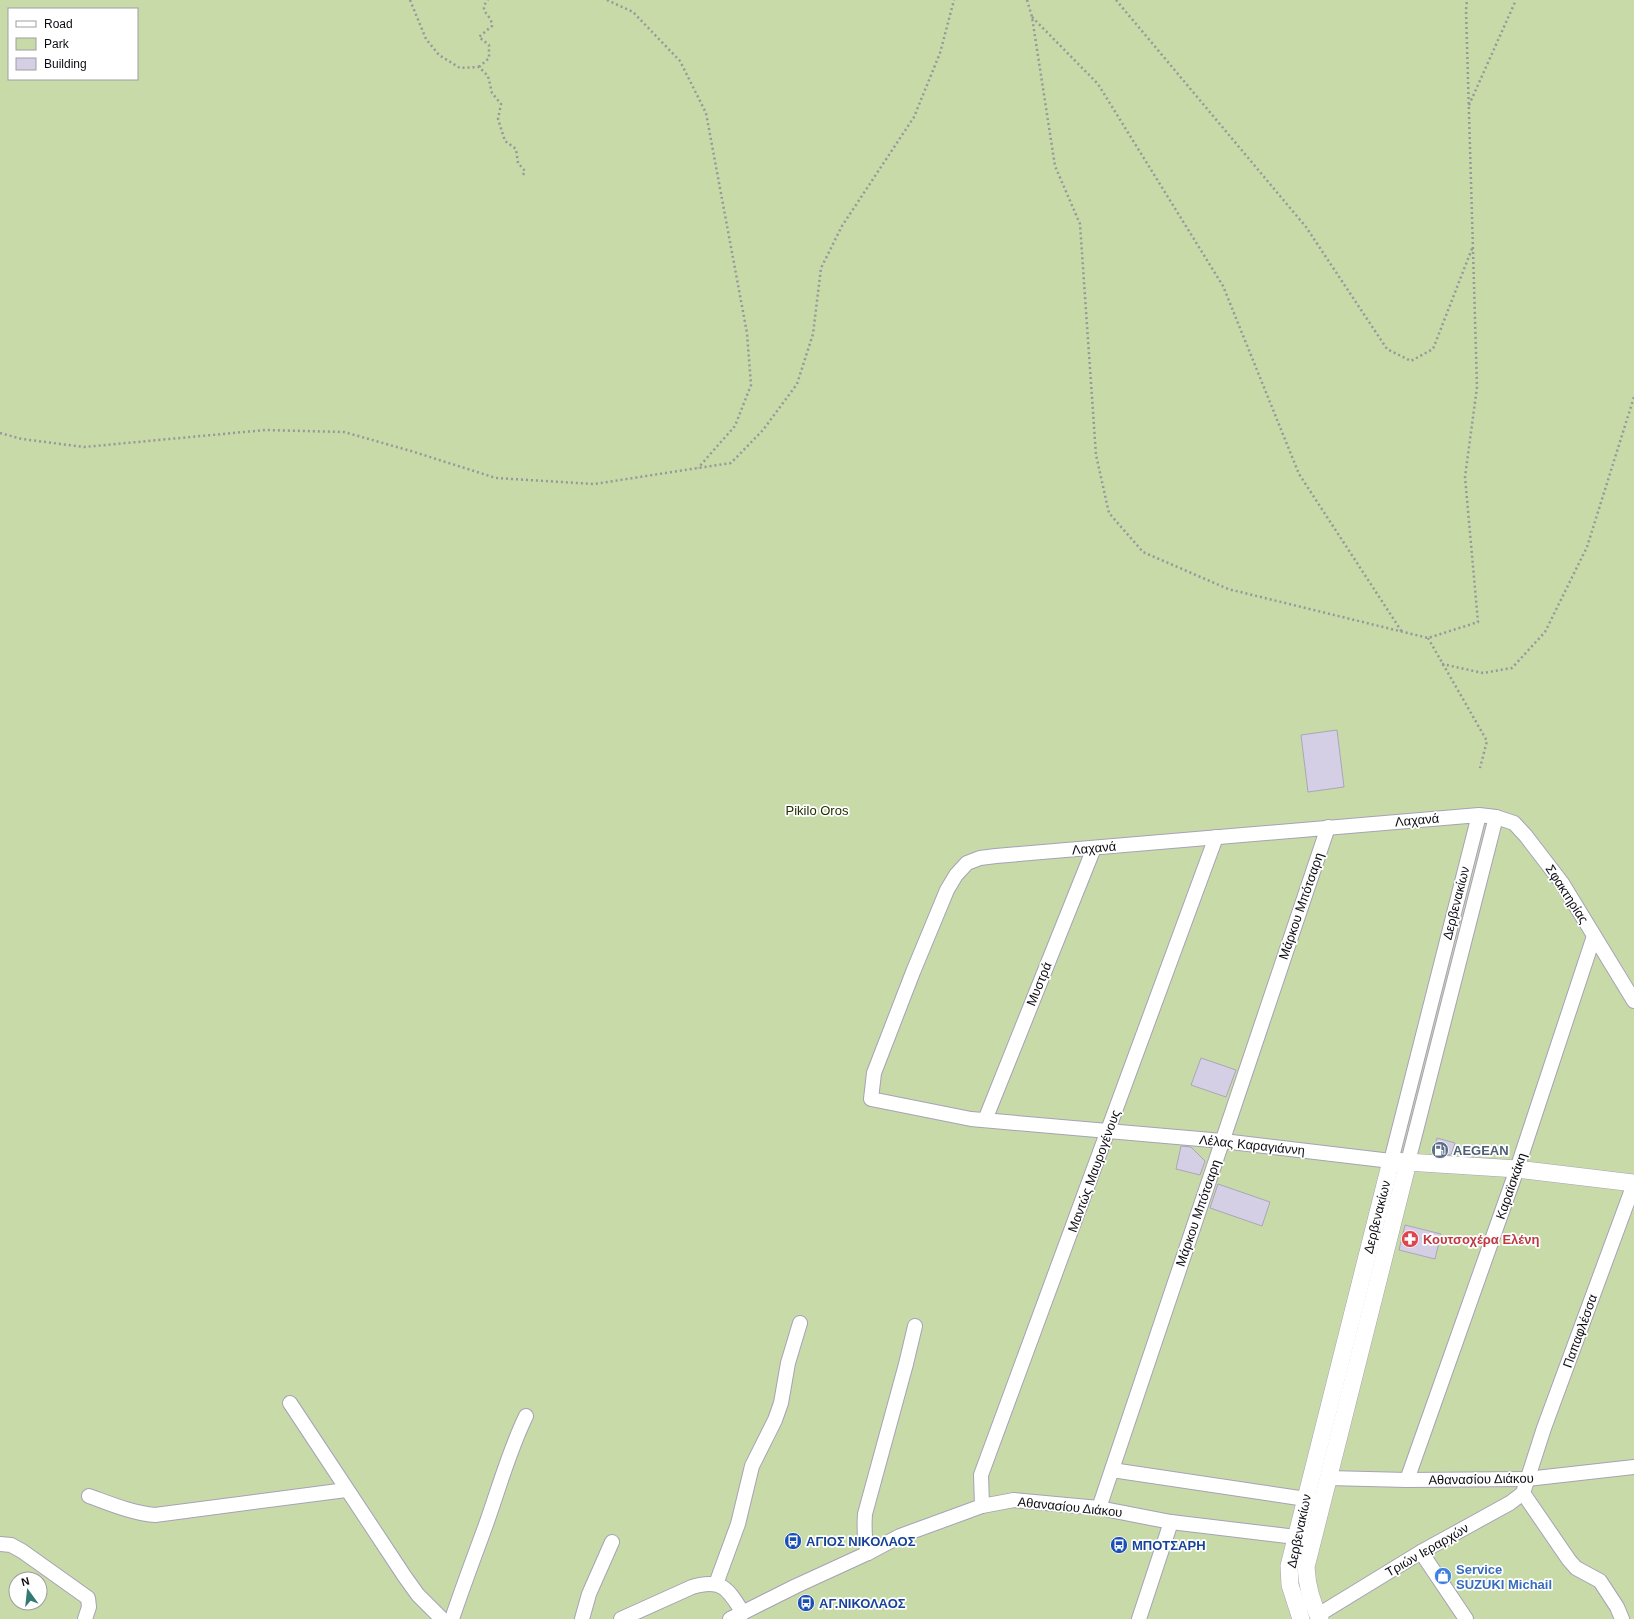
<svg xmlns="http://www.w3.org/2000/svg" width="1634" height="1619" font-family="Helvetica,sans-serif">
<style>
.green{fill:#c7daa8;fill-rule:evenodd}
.building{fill:#d4cfe4;stroke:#aaa6ba}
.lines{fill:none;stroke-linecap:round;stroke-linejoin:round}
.minor-casing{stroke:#a7a2b6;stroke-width:16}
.tertiary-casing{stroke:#a7a2b6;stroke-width:18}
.path{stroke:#98979c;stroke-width:2.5;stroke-dasharray:2 3;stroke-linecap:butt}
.minor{stroke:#fff;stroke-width:14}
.tertiary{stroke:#fff;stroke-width:17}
.labels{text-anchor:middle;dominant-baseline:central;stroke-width:3.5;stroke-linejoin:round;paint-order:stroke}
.park-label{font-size:13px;fill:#223000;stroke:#fff}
.street-label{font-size:13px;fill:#0e0c13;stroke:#fff}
.service-label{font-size:13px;font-weight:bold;fill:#4e5e75;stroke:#fff;text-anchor:start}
.health-label{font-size:13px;font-weight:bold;fill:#be3a42;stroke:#fff;text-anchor:start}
.transit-label{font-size:13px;font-weight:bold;fill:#164399;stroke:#fff;text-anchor:start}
.shop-label{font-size:13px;font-weight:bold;fill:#366cbe;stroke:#fff;text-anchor:start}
</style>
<rect width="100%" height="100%" fill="#fafafe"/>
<path class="green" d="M0,0h1634v1619h-1634zM9,9h128v70h-128zM16,1579h24v24h-24z"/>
<g class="building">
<polygon points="1337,730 1344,787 1308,792 1301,735"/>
<polygon points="1201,1058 1236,1070 1226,1097 1191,1085"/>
<polygon points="1437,1138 1455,1143 1451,1155 1433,1154"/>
<polygon points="1181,1146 1191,1147 1205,1161 1200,1175 1176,1169"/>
<polygon points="1218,1184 1270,1202 1262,1226 1210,1208"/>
<polygon points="1405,1225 1441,1234 1435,1259 1399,1250"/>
</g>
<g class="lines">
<defs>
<g id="minor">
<polyline points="1479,815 1391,1161 1223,1141 971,1119 871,1099 874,1073 913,972 947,890 956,875 967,863 980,858 996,856 1479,815 1496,817 1514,823 1526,836 1562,883 1634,1001"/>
<polyline points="985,1120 1094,848"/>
<polyline points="1408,1162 1496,817"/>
<polyline points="290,1403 405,1577 418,1595 442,1619"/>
<polyline points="1112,1470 1306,1499 1316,1502"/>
<polyline points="1328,1478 1407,1480 1527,1479 1634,1467"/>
<polyline points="1407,1480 1517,1169 1594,936"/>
<polyline points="1523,1493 1569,1560 1576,1568 1600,1581 1617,1607 1622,1619"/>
<path d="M89,1496c22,8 43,17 66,19l191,-25"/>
<polyline points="982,1506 981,1475 1216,837"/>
<polyline points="1099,1508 1328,827"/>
<polyline points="0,1544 11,1545 22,1551 88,1598 89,1607 85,1619"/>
<polyline points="1421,1552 1466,1619"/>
<path d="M868,1553c-4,-14 -4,-25 -3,-39l41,-150 9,-38"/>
<polyline points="716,1584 738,1524 752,1466 775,1420 781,1403 788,1363 800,1323"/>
<polyline points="1318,1615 1421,1552 1510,1503 1523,1493 1544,1428 1634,1184"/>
<path d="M452,1619c10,-30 21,-59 32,-89 14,-38 24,-77 42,-114"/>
<polyline points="582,1619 589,1594 612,1542"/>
<path d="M621,1619l71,-32c30,-9 36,2 51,26"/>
<polyline points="730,1619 796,1586 868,1553 900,1536 982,1506 1014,1500 1099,1508 1171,1522 1296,1537 1306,1540"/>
<polyline points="1139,1619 1171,1522"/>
</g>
<g id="tertiary">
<polyline points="1301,1619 1290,1585 1289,1566 1391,1161 1517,1169 1634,1183"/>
<path d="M1320,1619c-9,-17 -13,-34 -14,-52l102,-405"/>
</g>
</defs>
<use href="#minor" class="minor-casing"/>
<use href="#tertiary" class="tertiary-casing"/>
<g class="path">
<polyline points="410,0 426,39 439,55 460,68 479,67 488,76 492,93 501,104 498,119 505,141 516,149 518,163 525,171 523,175"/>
<polyline points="607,0 633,12 680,61 706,113 747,333 751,385 735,426 698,468"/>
<polyline points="1027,0 1032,17 1055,166 1080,224 1096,455 1109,513 1143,552 1228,589 1428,638 1478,622 1465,477 1477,387 1466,10 1467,0"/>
<polyline points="1116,0 1306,227 1387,349 1411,361 1433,349 1473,246"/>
<polyline points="1032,17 1098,84 1223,286 1299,474 1402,632"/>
<path d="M479,67l10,-9v-13l-10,-8 13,-11c0,-12 -15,-14 -4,-26"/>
<polyline points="1469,105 1516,0"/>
<polyline points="0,433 22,439 84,447 265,430 344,432 411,451 496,478 594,484 731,463 763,430 797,384 813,334 821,268 842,226 914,117 940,53 954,0"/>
<polyline points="1428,638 1487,741 1480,768"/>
<polyline points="1442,664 1483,673 1512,668 1545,632 1587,547 1634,397"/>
</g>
<use href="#minor" class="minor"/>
<use href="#tertiary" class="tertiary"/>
</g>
<defs>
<symbol id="fuel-disc" viewBox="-11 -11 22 22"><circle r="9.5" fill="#5c6f8a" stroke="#fff"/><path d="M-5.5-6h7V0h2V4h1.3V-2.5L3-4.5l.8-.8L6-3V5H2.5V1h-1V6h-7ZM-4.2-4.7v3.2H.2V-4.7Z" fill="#fff"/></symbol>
<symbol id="pharmacy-disc" viewBox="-11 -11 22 22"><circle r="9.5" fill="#e0444e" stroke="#fff"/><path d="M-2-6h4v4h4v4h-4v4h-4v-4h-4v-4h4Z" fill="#fff"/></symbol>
<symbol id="bus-disc" viewBox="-11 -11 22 22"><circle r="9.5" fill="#1a4fb4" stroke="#fff"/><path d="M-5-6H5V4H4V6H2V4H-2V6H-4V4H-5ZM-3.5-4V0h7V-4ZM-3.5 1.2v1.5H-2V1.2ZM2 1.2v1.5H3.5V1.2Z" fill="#fff"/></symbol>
<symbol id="shop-disc" viewBox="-11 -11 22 22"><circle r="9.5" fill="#3f7fe0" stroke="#fff"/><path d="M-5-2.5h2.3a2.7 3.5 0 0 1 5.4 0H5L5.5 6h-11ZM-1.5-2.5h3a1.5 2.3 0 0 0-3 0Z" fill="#fff"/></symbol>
</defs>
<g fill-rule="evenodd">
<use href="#fuel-disc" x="1430" y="1140" width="20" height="20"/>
<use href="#pharmacy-disc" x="1400" y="1229" width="20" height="20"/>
<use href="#bus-disc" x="783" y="1531" width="20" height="20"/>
<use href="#bus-disc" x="1109" y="1535" width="20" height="20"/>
<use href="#shop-disc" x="1433" y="1566" width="20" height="20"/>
<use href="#bus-disc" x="796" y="1593" width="20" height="20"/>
</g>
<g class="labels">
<g class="park-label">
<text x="817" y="810">Pikilo Oros</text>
</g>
<g class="street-label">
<text transform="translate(1417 820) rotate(-5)">Λαχανά</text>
<text transform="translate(1094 848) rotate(-5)">Λαχανά</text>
<text transform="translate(1567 894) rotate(57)">Σφακτηρίας</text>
<text transform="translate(1456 903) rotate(-76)">Δερβενακίων</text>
<text transform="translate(1301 906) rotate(-71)">Μάρκου Μπότσαρη</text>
<text transform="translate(1039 984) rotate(-68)">Μυστρά</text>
<text transform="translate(1252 1145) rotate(6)">Λέλας Καραγιάννη</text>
<text transform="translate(1094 1171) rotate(-70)">Μαντώς Μαυρογένους</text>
<text transform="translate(1511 1186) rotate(-71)">Καραϊσκάκη</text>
<text transform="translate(1198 1213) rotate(-71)">Μάρκου Μπότσαρη</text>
<text transform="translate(1377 1217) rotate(-76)">Δερβενακίων</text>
<text transform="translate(1580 1331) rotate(-70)">Παπαφλέσσα</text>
<text transform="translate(1481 1479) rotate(-1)">Αθανασίου Διάκου</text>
<text transform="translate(1070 1507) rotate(6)">Αθανασίου Διάκου</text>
<text transform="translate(1299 1531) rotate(-78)">Δερβενακίων</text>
<text transform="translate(1427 1550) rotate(-30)">Τριών Ιεραρχών</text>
</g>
<g class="service-label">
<text x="1453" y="1150">AEGEAN</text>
</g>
<g class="health-label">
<text x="1423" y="1239">Κουτσοχέρα Ελένη</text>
</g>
<g class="transit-label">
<text x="806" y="1541">ΑΓΙΟΣ ΝΙΚΟΛΑΟΣ</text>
<text x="1132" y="1545">ΜΠΟΤΣΑΡΗ</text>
<text x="819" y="1603">ΑΓ.ΝΙΚΟΛΑΟΣ</text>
</g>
<g class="shop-label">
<text x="1456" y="1569">Service<tspan x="1456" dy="15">SUZUKI Michail</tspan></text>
</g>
</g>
<rect x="8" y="8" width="130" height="72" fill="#ffffff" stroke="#9f9ea1"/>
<rect x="16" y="21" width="20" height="6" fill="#ffffff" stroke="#9f9ea1"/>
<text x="44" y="28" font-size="12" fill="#0e0c13">Road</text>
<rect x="16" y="38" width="20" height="12" fill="#c7daa8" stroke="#9f9ea1"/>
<text x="44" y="48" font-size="12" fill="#0e0c13">Park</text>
<rect x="16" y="58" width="20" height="12" fill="#d4cfe4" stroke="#9f9ea1"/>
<text x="44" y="68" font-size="12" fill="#0e0c13">Building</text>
<g transform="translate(28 1591) rotate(345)"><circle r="19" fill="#ffffff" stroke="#9f9ea1"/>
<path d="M0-3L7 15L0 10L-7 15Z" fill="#337a74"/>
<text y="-6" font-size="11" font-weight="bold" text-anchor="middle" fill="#0e0c13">N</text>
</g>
</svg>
